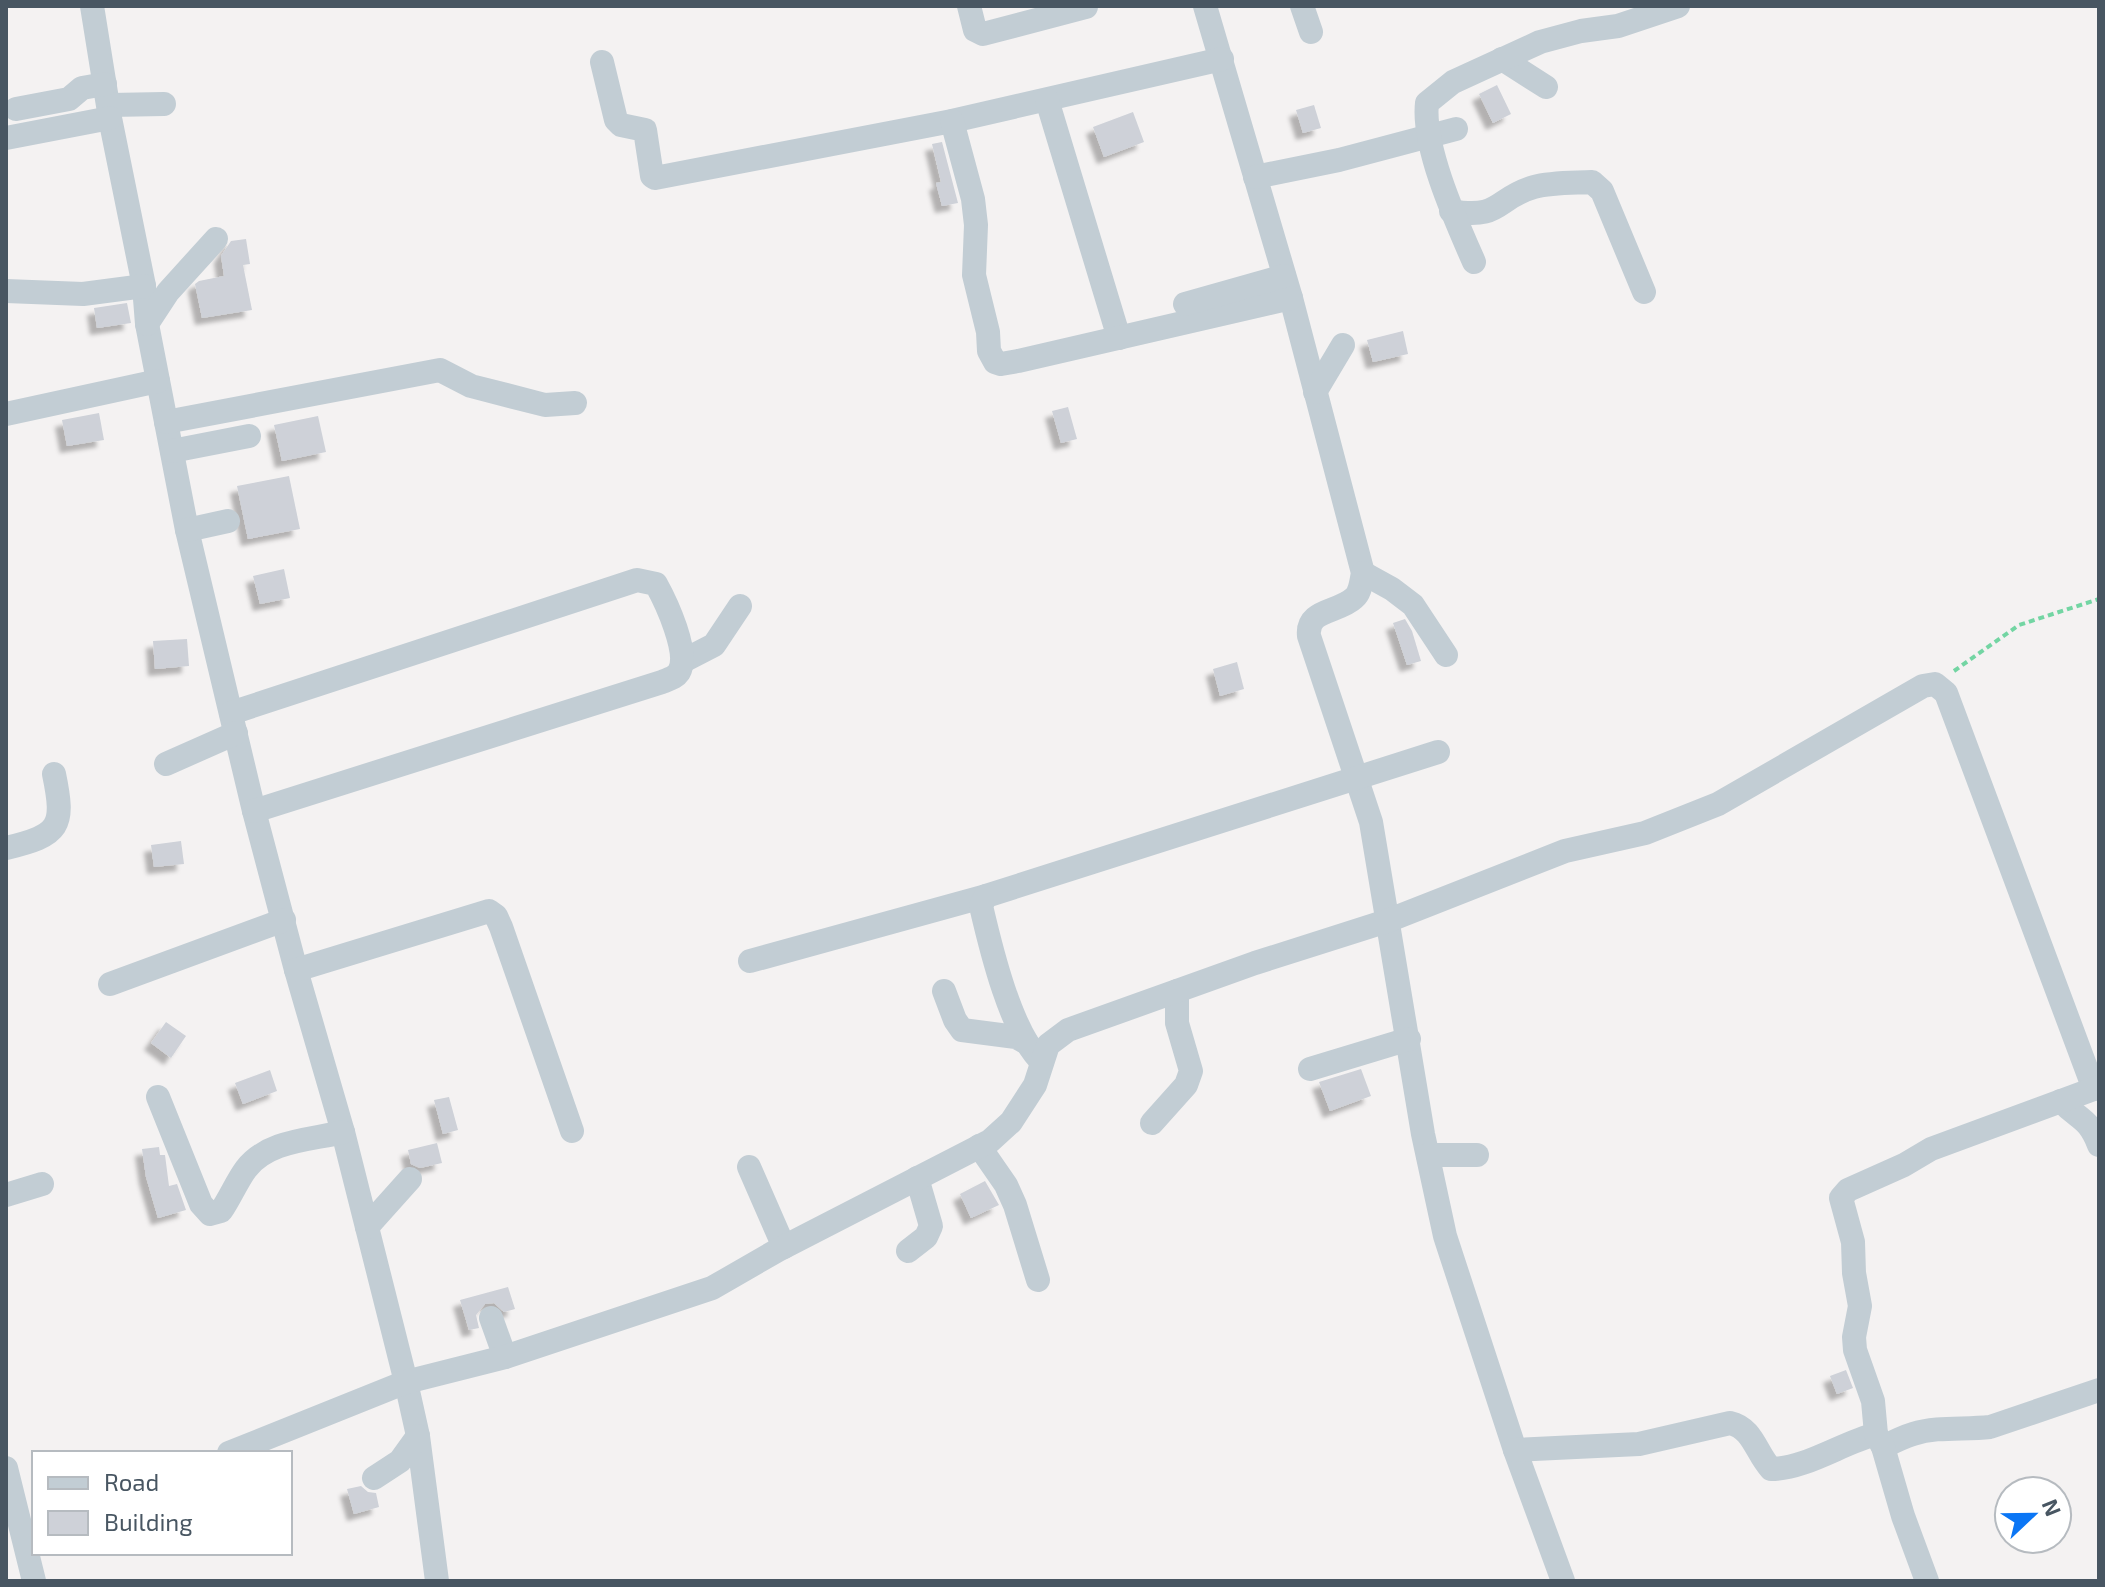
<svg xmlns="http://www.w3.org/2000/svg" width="2105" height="1587" font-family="'Exo 2',sans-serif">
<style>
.building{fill:#ced1d8;filter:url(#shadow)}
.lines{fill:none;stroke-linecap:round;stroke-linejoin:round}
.path{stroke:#73d5a3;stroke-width:4;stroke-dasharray:6 4;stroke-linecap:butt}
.street{stroke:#c2cdd4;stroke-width:24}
</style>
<defs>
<filter id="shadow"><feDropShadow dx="-7" dy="7" stdDeviation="2" flood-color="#0004"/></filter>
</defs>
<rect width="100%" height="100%" fill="#f4f2f2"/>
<g class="building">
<polygon points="1497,85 1511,114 1493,123 1479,94"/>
<polygon points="1314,105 1321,128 1303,133 1296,110"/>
<polygon points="1133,112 1144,142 1104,157 1093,127"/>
<polygon points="942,142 958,203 942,206 936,183 941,182 932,144"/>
<polygon points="246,239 250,264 243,265 252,310 202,318 195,284 199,281 224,276 221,256 231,241"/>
<polygon points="127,303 131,323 97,328 94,308"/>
<polygon points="1403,331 1408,354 1373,362 1367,340"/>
<polygon points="1068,407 1077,439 1061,443 1052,411"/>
<polygon points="99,413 104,440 67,446 62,420"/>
<polygon points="318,416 326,452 282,461 274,425"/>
<polygon points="289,476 300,529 248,539 237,486"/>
<polygon points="284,569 290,598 260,604 253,576"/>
<polygon points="1405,619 1412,631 1421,661 1407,665 1393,623"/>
<polygon points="187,639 189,666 155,669 153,641"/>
<polygon points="1237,662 1244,689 1220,696 1213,669"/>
<polygon points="181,841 184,864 154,867 151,845"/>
<polygon points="166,1022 186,1036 171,1058 151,1043"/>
<polygon points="1361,1069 1371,1096 1330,1111 1319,1082"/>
<polygon points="270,1070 277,1091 243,1104 235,1083"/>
<polygon points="449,1097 458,1130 443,1134 434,1100"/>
<polygon points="437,1143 442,1163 420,1168 411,1164 408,1150"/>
<polygon points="159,1147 160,1155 165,1155 169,1186 177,1184 186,1210 158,1218 146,1177 142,1149"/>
<polygon points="985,1181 999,1205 971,1218 960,1194"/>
<polygon points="508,1287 515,1309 504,1312 494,1303 485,1304 476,1315 479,1328 469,1330 460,1300"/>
<polygon points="1846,1370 1853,1388 1837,1394 1830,1376"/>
<polygon points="361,1486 368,1492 376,1493 379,1507 354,1514 347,1489"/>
</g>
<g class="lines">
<polyline class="path" points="1954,671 2019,625 2099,599"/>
<g class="street">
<polyline points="92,6 110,118 144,286 147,324 187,530 254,811 296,970 343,1132 406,1382 418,1436 437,1581"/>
<polyline points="969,6 975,30 983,34 1086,7"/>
<path d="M1205,6l86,292 72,275c-2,8 -2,19 -9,25 -16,15 -48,11 -45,38l62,186 52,312 22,102 70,214 48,131"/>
<polyline points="1302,6 1311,32"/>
<polyline points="1502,59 1546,87"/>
<polyline points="602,62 616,120 621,125 645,130 652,176 655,178 952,121 1222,59"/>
<polyline points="1047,100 1119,338"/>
<polyline points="110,105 164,104"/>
<polyline points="16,109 69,99 82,88 105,84"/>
<polyline points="952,121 973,199 976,225 974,275 988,332 989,351 995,362 1001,364 1018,361 1291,298"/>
<polyline points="6,138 110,118"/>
<polyline points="1255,177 1339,160 1456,129"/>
<path d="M1451,211c51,9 44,-13 83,-24 18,-5 40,-4 58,-5l10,9 42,101"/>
<path d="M1474,262c-18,-41 -52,-116 -47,-159l26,-21 87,-40 41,-11 37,-5 60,-20"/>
<polyline points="6,291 83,294 144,286"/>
<polyline points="1185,304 1284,276"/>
<polyline points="147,324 168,292 216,239"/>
<polyline points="1315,392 1343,345"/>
<polyline points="6,414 158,381"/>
<polyline points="166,422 440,370 471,386 545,405 575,403"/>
<polyline points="172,451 249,436"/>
<polyline points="187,530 228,521"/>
<polyline points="1363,573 1392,589 1413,605 1446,655"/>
<polyline points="683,661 714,645 740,606"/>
<path d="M231,713l406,-133 19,4c10,18 34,69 23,88 -4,6 -10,7 -17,10l-408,129"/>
<polyline points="166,764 236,733"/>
<path d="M6,848c54,-13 59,-21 48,-74"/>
<polyline points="750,961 986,896"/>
<polyline points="296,970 489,911 496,916 501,927 572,1131"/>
<polyline points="110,984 284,920"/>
<polyline points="944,991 955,1020 962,1030 1016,1037 1027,1043"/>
<path d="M1042,1062c-31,-29 -51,-113 -61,-156l5,-10 452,-144"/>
<polyline points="1310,1069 1409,1039"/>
<path d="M158,1097l43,107 9,10 11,-3c9,-13 16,-30 25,-42 22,-29 65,-29 97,-37"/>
<path d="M2061,1101c19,20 27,16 38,44"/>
<polyline points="1152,1123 1186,1085 1191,1071 1177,1023 1177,991"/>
<polyline points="979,1146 1006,1185 1015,1205 1038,1280"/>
<polyline points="1428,1155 1477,1155"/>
<polyline points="749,1167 784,1247"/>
<polyline points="6,1195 42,1184"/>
<polyline points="367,1227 410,1179"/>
<polyline points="908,1251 926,1237 931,1226 917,1178"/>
<polyline points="491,1318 505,1357"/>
<path d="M1883,1447c10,-5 20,-10 30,-13 25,-8 51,-4 77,-7l109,-37"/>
<path d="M1515,1450l124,-6 91,-21c23,5 26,30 41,46 34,0 71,-26 105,-35"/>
<polyline points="229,1453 406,1382 505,1357 712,1288 778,1250 990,1141 1011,1122 1035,1085 1048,1045 1068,1030 1255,963 1387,921 1565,851 1645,833 1718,804 1923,686 1935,684 1946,693 2094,1089"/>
<polyline points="6,1468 34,1581"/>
<polyline points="374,1478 400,1461 418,1436"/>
<polyline points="1927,1581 1903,1516 1883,1447 1876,1434 1873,1401 1855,1350 1854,1337 1860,1306 1854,1273 1853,1242 1841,1198 1848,1190 1904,1165 1931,1149 2099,1087"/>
</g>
</g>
<rect width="2105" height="1587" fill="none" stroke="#485662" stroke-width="16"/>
<rect x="32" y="1451" width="260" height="104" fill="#ffffff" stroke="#b6bbc0" stroke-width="2"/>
<rect x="48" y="1477" width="40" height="12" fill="#c2cdd4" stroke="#b6bbc0" stroke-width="2"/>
<text x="104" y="1491" font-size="24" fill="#485662">Road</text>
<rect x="48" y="1511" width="40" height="24" fill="#ced1d8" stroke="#b6bbc0" stroke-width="2"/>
<text x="104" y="1531" font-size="24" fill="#485662">Building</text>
<g transform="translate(2033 1515) rotate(68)"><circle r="38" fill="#ffffff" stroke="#b6bbc0" stroke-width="2"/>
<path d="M0-6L14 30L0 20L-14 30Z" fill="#0b76f5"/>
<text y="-12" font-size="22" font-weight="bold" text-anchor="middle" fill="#485662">N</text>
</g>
</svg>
